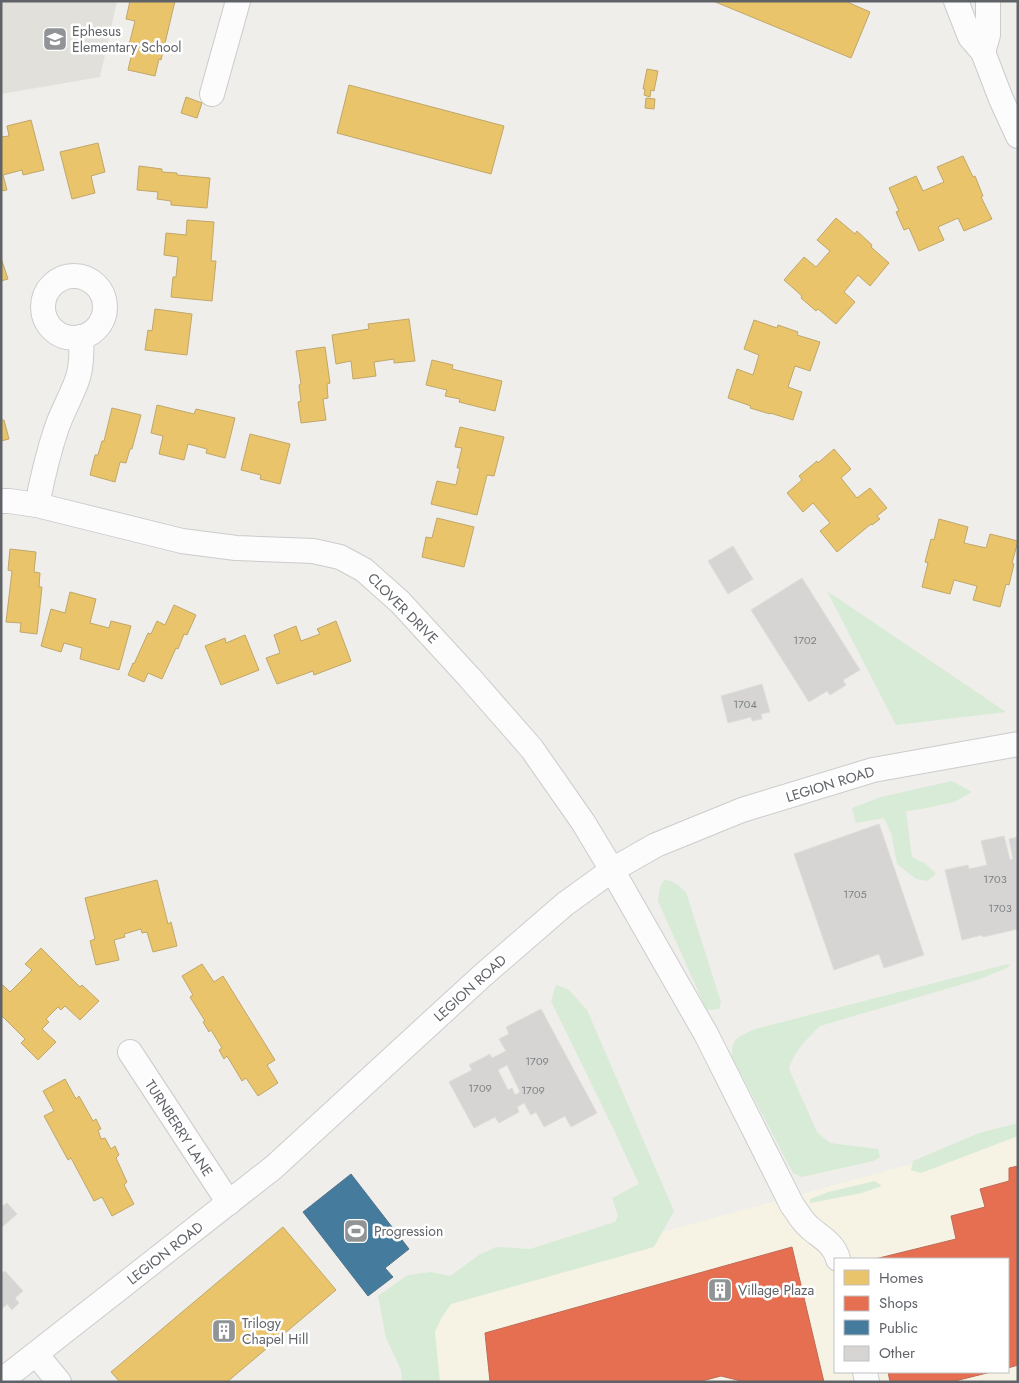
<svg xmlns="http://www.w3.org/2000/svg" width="1019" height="1383" font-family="Jost,sans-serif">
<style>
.commercial{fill:#f7f3e4;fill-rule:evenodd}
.education{fill:#e2e0da}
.green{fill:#d8ebd6}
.homes{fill:#e9c46a;stroke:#c0a769}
.shops{fill:#e76f51;stroke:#be6b58}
.public{fill:#457b9d;stroke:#4d748d}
.building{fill:#d6d5d3;stroke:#deddd9;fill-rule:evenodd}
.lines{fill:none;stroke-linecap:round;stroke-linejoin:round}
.minor-casing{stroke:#cbcccc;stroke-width:26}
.minor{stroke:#fdfcfc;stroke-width:24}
.labels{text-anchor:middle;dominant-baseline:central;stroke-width:5;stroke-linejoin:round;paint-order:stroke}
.number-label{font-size:11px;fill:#7e8184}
.poi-label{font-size:14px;fill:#5f6368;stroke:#fff;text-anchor:start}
.street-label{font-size:14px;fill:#5f6368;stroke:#fff}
</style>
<rect width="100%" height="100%" fill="#efeeea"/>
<path class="commercial" d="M1018,1135v247h-610l-7,-79zM835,1259h173v113h-173z"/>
<polygon class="education" points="1,1 117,1 100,77 1,94"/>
<g class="green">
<polygon points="827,591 1006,712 896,725"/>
<polygon points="952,781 972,792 954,802 922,809 906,811 912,857 926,864 936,874 927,881 916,879 897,864 891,833 884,818 856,823 852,808 881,797"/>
<path d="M664,880c9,0 15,6 22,12l35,110 -2,7 -9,1 -4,-1 -48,-108 2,-14z"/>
<path d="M1008,964l2,1 -3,3 -27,11 -160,47c-13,13 -26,25 -31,43l28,63 13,11 48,6 2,8 -7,4 -71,16 -9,-4 -61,-116c-1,-20 7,-20 23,-28z"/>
<polygon points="556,985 568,989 587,1010 674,1211 654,1247 451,1304 441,1319 435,1332 440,1382 402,1382 401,1370 386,1338 378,1296 408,1275 431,1272 450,1276 479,1255 496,1247 530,1249 615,1222 618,1216 612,1198 639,1184 612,1126 551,1001"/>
<polygon points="1018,1123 1018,1136 921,1173 911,1170 913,1161 979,1133"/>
<polygon points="875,1181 882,1186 862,1193 810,1203 810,1199 828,1192"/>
</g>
<g class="homes">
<polygon points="130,1 175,1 161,60 159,59 155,76 128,70 132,53 127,53 135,21 126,19"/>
<polygon points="713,1 845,1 870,12 851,58"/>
<polygon points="647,69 658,71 654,91 651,90 650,97 644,95 645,89 643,89"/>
<polygon points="349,85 504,126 491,174 337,133"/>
<polygon points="186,97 202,103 197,118 181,113"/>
<polygon points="646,98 655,99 654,109 645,108"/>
<polygon points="31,120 44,170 23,175 22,170 3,175 7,190 1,191 1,137 9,136 7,126"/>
<polygon points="98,143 105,172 91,176 95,193 72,199 60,152"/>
<polygon points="963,156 973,177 975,176 983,196 981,197 992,219 964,231 958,218 938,227 944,240 919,251 909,228 904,230 896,212 899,211 889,188 916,176 923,191 944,182 937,167"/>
<polygon points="139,166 162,169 162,172 177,173 177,175 210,178 207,208 171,205 171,201 157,199 158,192 137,190"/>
<polygon points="836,218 855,234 857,231 872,245 871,247 889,263 870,286 858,275 844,292 855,302 836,324 818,309 816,311 801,298 802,296 784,280 804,257 816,267 830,251 817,240"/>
<polygon points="187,220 214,222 211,261 216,261 212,301 171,297 173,277 176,277 178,257 164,255 166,233 186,235"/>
<polygon points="1,258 8,279 1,281"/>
<polygon points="155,309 192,314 187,355 145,350 148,330 152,331"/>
<polygon points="409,319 415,361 394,363 394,359 374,362 376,376 353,379 351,361 336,364 332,335 369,329 368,324"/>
<polygon points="754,320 777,328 778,325 798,332 797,335 820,342 810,371 795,366 788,387 802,392 793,420 770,413 770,414 750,408 751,406 728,398 737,369 753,375 759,355 744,349"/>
<polygon points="325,347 330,383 327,384 328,398 323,399 326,420 301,423 298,402 301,401 299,385 301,384 296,351"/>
<polygon points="432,360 453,365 452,369 502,381 495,411 459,402 460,399 445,396 447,390 426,385"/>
<polygon points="157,405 194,414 196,409 235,418 225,458 206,453 207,449 188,444 184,460 159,454 163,436 151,433"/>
<polygon points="112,408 141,415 132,449 130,449 126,463 120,462 115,482 90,475 95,455 98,455 102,441 104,441"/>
<polygon points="1,420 4,420 9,439 1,441"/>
<polygon points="460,427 504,437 494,476 487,475 477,515 431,504 437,481 456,485 460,468 457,468 462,448 455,447"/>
<polygon points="250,434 290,444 280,484 260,479 261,475 241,470"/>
<polygon points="834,449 851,469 841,478 857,498 870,488 887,508 877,516 880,519 872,525 871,524 837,552 820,531 830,523 813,503 803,512 787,493 802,480 799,476 817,461 818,463"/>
<polygon points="437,518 474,527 464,567 422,557 426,537 432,538"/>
<polygon points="939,519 968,527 964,543 986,548 990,534 1018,541 1012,563 1014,564 1009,585 1006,584 1000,607 973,600 977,586 954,580 950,594 922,587 928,563 925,562 931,539 934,540"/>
<polygon points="10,549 36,552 34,572 40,573 39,587 42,587 37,634 20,632 21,623 6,622 12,571 8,570"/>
<polygon points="70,592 96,599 90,623 109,628 111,621 131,626 119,670 80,659 82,648 64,643 61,652 41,646 51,609 65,613"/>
<polygon points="174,605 196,615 187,635 184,634 178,649 176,648 162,679 148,673 144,682 128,675 133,663 134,664 148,633 151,634 157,621 165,625"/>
<polygon points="336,621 351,661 314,675 313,671 277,684 266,658 280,653 274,635 296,626 301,641 320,634 317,629"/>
<polygon points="245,635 259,670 221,685 205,646 225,638 226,643"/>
<polygon points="157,880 168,924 171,922 177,946 153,952 147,932 142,933 141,929 124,934 125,937 114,940 119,960 96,965 90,941 95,939 85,898"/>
<polygon points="41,948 80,987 82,985 99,1001 80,1020 65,1006 61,1010 58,1007 46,1019 49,1022 42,1029 56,1042 38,1060 21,1043 25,1039 1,1015 1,986 3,985 10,992 32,970 25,964"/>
<polygon points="202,964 214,982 223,976 275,1060 267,1065 278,1083 258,1096 246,1078 242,1081 227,1056 224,1059 219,1050 222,1048 211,1030 209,1032 203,1022 205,1021 190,997 193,995 182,976"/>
<polygon points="65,1079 76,1099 79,1096 93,1121 96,1119 101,1129 98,1130 101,1139 105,1138 111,1149 115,1146 119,1155 116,1158 127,1182 124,1185 134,1204 112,1216 102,1197 94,1201 71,1158 68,1160 44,1116 54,1111 43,1091"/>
<polygon points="283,1227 336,1290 227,1382 120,1382 111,1372"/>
</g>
<g class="shops">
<polygon points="1018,1166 1018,1365 1008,1368 1008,1259 875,1259 956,1239 951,1216 985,1207 980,1189 1009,1181 1009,1168"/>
<polygon points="792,1247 824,1382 745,1382 721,1376 698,1382 490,1382 485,1333"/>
<polygon points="888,1372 991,1372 951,1382 890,1382"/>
</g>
<polygon class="public" points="351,1174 409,1249 385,1268 393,1277 368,1296 303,1212"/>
<g class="building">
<polygon points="733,546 753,579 728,594 708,561"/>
<polygon points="802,578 860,670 843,680 846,685 830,695 827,691 809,702 751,610"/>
<polygon points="762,684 770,712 761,714 762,719 752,721 751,717 728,723 721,696"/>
<polygon points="879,824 924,955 884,968 879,954 834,970 794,854"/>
<polygon points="1004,836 1010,860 1013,859 1009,839 1018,837 1018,929 983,937 982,935 962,940 945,870 968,865 969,869 987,865 981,841"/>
<path d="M541,1009l56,104 -26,14 -6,-11 -21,11 -8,-15 -5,3 -7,-12 -7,4 2,5 -20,11 -4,-6 -21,11 -25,-46 23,-12 -3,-5 21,-11 2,4 14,-7 -7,-12 10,-5 -3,-7zM507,1065l13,27 -5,3 -3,-7 -4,2 -10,-20z"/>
<polygon points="7,1203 17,1214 1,1228 1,1207"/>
<polygon points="5,1271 23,1291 15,1298 19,1303 12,1310 7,1304 1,1310 1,1274"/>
</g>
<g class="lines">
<defs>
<g id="minor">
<polyline points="956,1 970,37 983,52 1001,99 1018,136"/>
<polyline points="983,52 988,35 988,1"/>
<polyline points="212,94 238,1"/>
<circle cx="74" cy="307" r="31"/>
<path d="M1,501h8l28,4 145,36 54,7 77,3 27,6 24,13 36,32 69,75 63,72 51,73 29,48 94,164 86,171c6,8 10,16 17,22 11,10 25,16 29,32"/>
<path d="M37,505c5,-25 11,-51 19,-75 5,-16 14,-31 20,-47 6,-14 6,-30 5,-46"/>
<polyline points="130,1052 229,1203"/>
<polyline points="36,1354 59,1382"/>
<polyline points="865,1372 867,1382"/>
<polyline points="1,1381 274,1167 483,975 565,904 612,870 656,845 742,810 873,770 1018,744"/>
</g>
</defs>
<use href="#minor" class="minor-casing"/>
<use href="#minor" class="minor"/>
</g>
<defs>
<symbol id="school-square" viewBox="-11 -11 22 22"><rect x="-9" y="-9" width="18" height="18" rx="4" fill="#919496" stroke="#fff"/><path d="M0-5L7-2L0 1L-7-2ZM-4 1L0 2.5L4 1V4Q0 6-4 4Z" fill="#fff"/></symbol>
<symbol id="stadium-square" viewBox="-11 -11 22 22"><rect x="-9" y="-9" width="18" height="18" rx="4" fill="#919496" stroke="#fff"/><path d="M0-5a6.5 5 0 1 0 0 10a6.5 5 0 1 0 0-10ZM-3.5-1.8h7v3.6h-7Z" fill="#fff"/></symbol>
<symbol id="building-square" viewBox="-11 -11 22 22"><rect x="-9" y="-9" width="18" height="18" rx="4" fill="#919496" stroke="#fff"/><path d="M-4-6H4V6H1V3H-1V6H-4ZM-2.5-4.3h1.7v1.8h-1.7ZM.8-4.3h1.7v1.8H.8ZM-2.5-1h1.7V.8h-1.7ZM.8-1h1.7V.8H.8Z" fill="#fff"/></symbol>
</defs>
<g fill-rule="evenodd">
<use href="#school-square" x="41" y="25" width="28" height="28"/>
<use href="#stadium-square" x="342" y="1217" width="28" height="28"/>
<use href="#building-square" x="706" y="1276" width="28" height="28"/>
<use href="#building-square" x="210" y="1317" width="28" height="28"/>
</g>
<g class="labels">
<g class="number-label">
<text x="805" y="640">1702</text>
<text x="745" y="704">1704</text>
<text x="995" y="879">1703</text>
<text x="855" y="894">1705</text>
<text x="1000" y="908">1703</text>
<text x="537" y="1061">1709</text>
<text x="480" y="1088">1709</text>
<text x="533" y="1090">1709</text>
</g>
<g class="poi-label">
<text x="72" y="31">Ephesus<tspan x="72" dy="16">Elementary School</tspan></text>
<text x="374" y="1231">Progression</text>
<text x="738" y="1290">Village Plaza</text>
<text x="242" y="1323">Trilogy<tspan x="242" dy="16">Chapel Hill</tspan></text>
</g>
<g class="street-label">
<text transform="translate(403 608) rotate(45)">CLOVER DRIVE</text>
<text transform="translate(830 784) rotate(-17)">LEGION ROAD</text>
<text transform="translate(470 988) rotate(-42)">LEGION ROAD</text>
<text transform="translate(179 1128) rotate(57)">TURNBERRY LANE</text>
<text transform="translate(165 1253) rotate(-38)">LEGION ROAD</text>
</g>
</g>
<rect width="1019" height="1383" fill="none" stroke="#5f6368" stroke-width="5"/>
<rect x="834" y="1258" width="175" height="115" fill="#ffffff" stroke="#bfc1c3"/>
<rect x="844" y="1270" width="25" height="15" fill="#e9c46a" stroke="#bfc1c3"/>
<text x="879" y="1283" font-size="15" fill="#5f6368">Homes</text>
<rect x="844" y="1296" width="25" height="15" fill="#e76f51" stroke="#bfc1c3"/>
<text x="879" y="1308" font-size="15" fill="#5f6368">Shops</text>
<rect x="844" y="1320" width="25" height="15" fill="#457b9d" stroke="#bfc1c3"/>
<text x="879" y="1333" font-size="15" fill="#5f6368">Public</text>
<rect x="844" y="1346" width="25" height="15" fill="#d6d5d3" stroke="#bfc1c3"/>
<text x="879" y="1358" font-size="15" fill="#5f6368">Other</text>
</svg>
